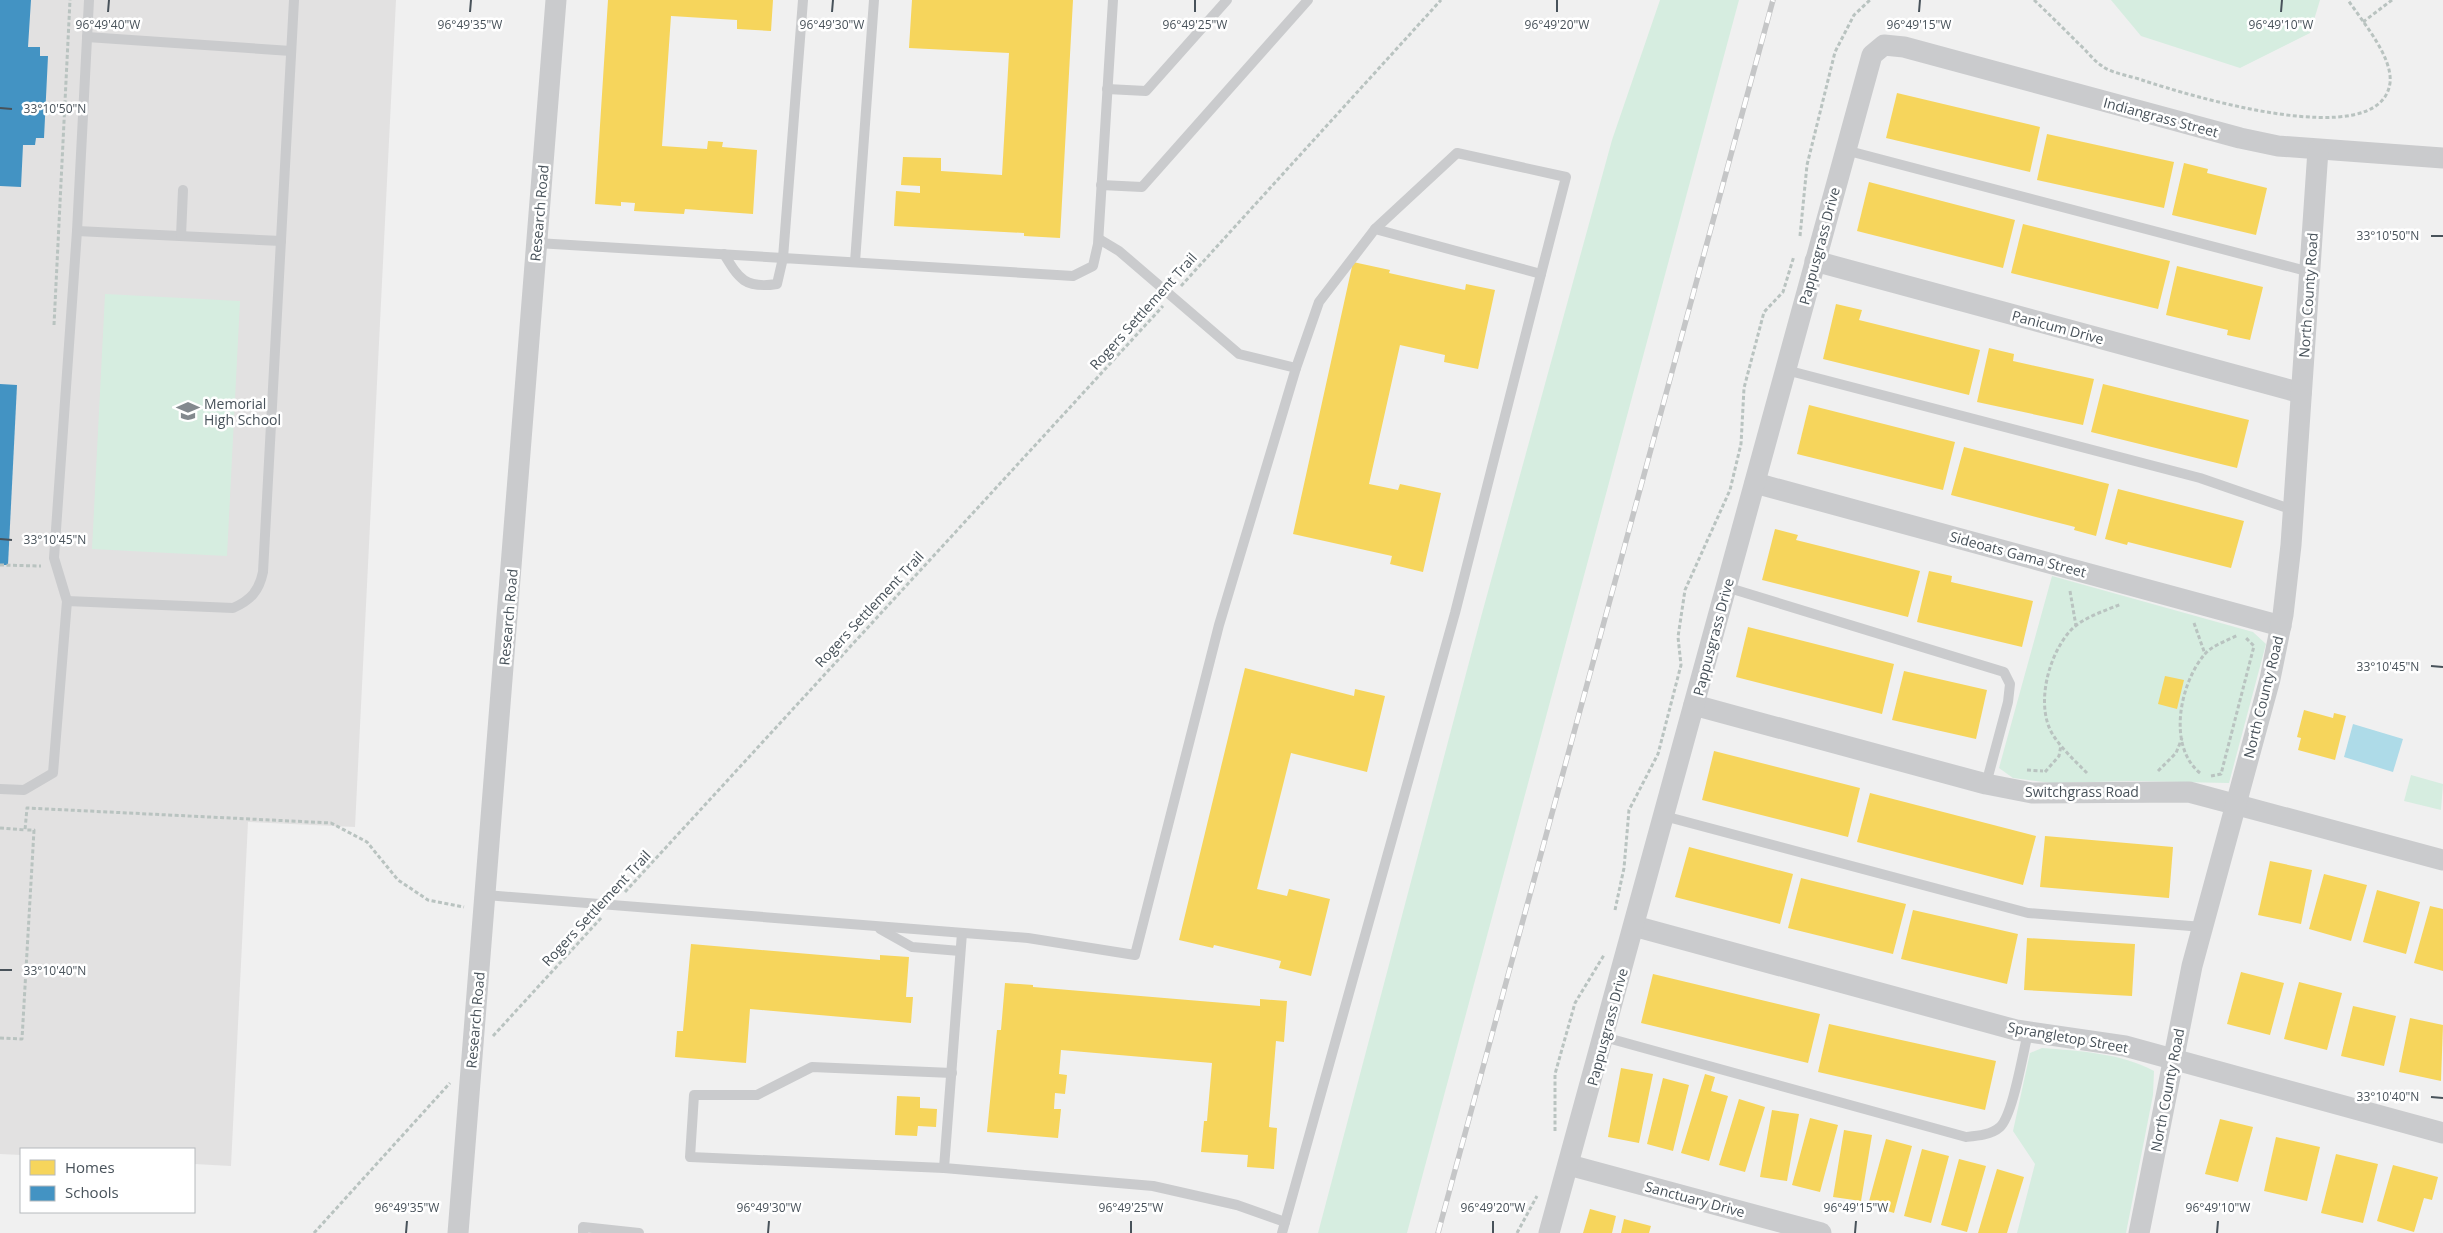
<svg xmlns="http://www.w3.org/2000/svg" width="2443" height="1233" font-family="'Open Sans',sans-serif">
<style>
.education{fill:#e2e1e1}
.green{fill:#d6ede0}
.water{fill:#aedbe8}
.homes{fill:#f6d55c}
.schools{fill:#4393c3}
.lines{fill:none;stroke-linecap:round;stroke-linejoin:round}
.path{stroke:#b9c3c0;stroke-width:3;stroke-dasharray:4 2.5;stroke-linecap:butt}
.lane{stroke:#cacbcd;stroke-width:10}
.street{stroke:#cacbcd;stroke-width:21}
.rail-casing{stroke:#c5c6c7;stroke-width:5.5}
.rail{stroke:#fff;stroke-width:4;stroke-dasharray:11;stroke-linecap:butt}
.ticks{fill:none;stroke:#48525a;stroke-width:2}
.labels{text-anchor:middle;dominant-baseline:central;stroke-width:5;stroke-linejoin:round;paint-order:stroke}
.street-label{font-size:14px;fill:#48525a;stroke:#fff}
.poi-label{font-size:14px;fill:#48525a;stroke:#fff;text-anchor:start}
.ticks-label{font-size:12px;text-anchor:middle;fill:#48525a;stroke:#fff;stroke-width:5;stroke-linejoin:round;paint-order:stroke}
</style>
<rect width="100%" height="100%" fill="#f0f0f0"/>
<polygon class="education" points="0,0 396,0 355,827 248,822 231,1166 194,1164 194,1149 21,1149 21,1155 0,1154"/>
<g class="green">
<polygon points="1660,0 1739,0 1407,1233 1318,1233 1481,617 1612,140"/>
<polygon points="2111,0 2320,0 2310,33 2240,68 2141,36"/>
<polygon points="105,294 240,301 227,556 92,549"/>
<polygon points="2052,576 2253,632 2266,644 2229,783 2132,781 2051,783 2013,778 1999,768"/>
<polygon points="2411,775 2443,784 2441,810 2404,801"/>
<path d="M2042,1048c37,3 79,5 112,23l-1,24 -27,138h-109l18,-69 -22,-33 17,-78z"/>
</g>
<polygon class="water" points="2353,724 2403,739 2393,772 2344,757"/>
<g class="homes">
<polygon points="608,0 773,0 771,31 737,29 737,20 671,16 662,146 707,149 708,141 723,142 722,147 757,150 753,214 685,209 684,214 634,211 635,203 621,202 621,206 595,204"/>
<polygon points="912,0 1073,0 1060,238 1024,236 1024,233 894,226 896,191 920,193 920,186 901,185 903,157 941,158 941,171 1002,175 1009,53 909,48"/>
<polygon points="1897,93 2040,127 2030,172 1886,138"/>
<polygon points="2047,134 2174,162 2164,208 2037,180"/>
<polygon points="2184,163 2208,169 2207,173 2267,188 2256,235 2172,215"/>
<polygon points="1869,182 2015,220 2003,268 1857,231"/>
<polygon points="2023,224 2170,261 2158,309 2011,273"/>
<polygon points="1353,262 1390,270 1389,273 1465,290 1466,284 1495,290 1478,369 1444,362 1445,355 1400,345 1369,484 1398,490 1400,484 1441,493 1423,572 1390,564 1392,556 1293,534"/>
<polygon points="2177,266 2263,287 2250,340 2227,335 2228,330 2166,315"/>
<polygon points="1836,304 1862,310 1859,320 1980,350 1969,395 1823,359"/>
<polygon points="1989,348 2014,354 2013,361 2094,379 2083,425 1977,402"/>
<polygon points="2103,384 2249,420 2237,468 2091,432"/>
<polygon points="1809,405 1955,442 1943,490 1797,454"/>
<polygon points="1964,447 2109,484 2096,536 2074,530 2075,527 1951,495"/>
<polygon points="2118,489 2244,521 2231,568 2128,542 2127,545 2105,539"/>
<polygon points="1775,529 1798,535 1796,540 1920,571 1908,617 1762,580"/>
<polygon points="1929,571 1952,576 1951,582 2033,601 2022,647 1917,622"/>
<polygon points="1748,627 1894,664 1882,714 1736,677"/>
<polygon points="1245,668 1354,696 1355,689 1385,696 1367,772 1291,753 1257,889 1287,896 1289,889 1330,899 1311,976 1279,968 1281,961 1214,945 1213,948 1179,940"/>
<polygon points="1904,671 1987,690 1976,739 1892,720"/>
<polygon points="2165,676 2184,680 2177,709 2158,704"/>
<polygon points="2304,710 2333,718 2334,713 2346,716 2335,760 2298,750 2301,738 2297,737"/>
<polygon points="1714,751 1860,788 1848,837 1702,800"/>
<polygon points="1870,793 2036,836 2023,885 1857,842"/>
<polygon points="2045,836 2173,847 2169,898 2040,887"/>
<polygon points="1689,847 1793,874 1780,924 1675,897"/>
<polygon points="2270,861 2312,870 2301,924 2258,915"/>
<polygon points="2324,874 2367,885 2351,941 2309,929"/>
<polygon points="1801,878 1906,904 1893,954 1788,928"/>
<polygon points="2377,890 2420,902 2406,954 2363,942"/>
<polygon points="2430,906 2443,909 2443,971 2414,963"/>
<polygon points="1913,910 2018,934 2007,984 1901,959"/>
<polygon points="2027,938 2135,944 2132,996 2024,990"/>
<polygon points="691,944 880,960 880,955 909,957 906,997 913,997 911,1023 750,1009 746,1063 675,1057 677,1031 683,1031"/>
<polygon points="2241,972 2284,983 2270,1035 2227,1024"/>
<polygon points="1653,974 1820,1014 1808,1063 1641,1023"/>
<polygon points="2299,982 2342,993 2327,1050 2284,1039"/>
<polygon points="1005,983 1033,985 1033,987 1260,1006 1260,999 1287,1001 1284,1042 1276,1041 1269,1127 1277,1128 1274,1169 1247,1167 1248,1155 1201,1152 1204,1121 1207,1121 1212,1063 1061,1050 1059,1074 1067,1075 1065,1094 1055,1093 1054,1109 1061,1109 1058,1138 987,1132 997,1030 1001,1030"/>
<polygon points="2353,1006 2396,1016 2384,1066 2341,1056"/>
<polygon points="2410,1018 2443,1025 2441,1081 2399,1072"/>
<polygon points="1829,1024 1996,1061 1985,1110 1818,1072"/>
<polygon points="1621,1068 1653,1074 1639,1143 1608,1137"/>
<polygon points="1705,1074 1715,1077 1711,1091 1728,1096 1709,1161 1681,1153"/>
<polygon points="1663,1078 1689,1085 1673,1151 1647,1144"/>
<polygon points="897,1096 920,1097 920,1108 937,1109 936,1127 918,1126 917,1136 895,1135"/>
<polygon points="1739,1099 1765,1107 1745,1172 1719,1165"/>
<polygon points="1772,1110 1799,1114 1787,1181 1760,1177"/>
<polygon points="1810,1118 1838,1125 1820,1192 1792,1185"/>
<polygon points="2220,1119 2253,1127 2238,1182 2205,1174"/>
<polygon points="1844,1130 1872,1135 1861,1201 1833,1197"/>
<polygon points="2276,1137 2320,1147 2307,1201 2264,1191"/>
<polygon points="1886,1139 1912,1146 1894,1213 1868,1205"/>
<polygon points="1922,1149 1949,1156 1931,1223 1904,1216"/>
<polygon points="2336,1154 2378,1164 2363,1223 2321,1213"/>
<polygon points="1959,1159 1986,1166 1967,1232 1941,1225"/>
<polygon points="2393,1165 2438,1177 2432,1200 2424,1198 2414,1232 2377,1221"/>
<polygon points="1997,1169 2024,1177 2007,1233 1978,1233"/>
<polygon points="1590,1209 1616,1216 1612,1233 1583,1233"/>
<polygon points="1624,1219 1651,1226 1649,1233 1621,1233"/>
</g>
<g class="schools">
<polygon points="0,0 31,0 28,47 40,47 40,56 48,56 44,138 36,138 35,145 23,145 21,187 0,186"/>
<polygon points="0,384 17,385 8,565 0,565"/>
</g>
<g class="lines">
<g class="path">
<path d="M2034,0c16,15 31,30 46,45 7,6 14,16 22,21 11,8 30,10 43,15 40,13 235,74 245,2 3,-26 -28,-62 -42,-83"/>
<polyline points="2363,22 2392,0"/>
<polyline points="1800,236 1807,165 1835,52 1854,15 1870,0"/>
<polyline points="1181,286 1441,0"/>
<polyline points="54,325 70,0"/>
<polyline points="0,565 41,566"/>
<polyline points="2070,591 2076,626"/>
<polyline points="2194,623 2205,654"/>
<polyline points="2027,770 2043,771"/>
<polyline points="2158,771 2176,753 2182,738"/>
<polyline points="2045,772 2059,756 2061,745"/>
<path d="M2087,773c-12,-12 -25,-24 -34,-38 -18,-29 -5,-79 17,-104 13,-14 35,-20 51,-27"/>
<path d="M2200,773c-33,-27 -20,-89 4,-118 7,-9 24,-15 34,-20"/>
<polyline points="2211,776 2221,774 2254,646 2245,637"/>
<polyline points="0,828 25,830 27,808 331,823 367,842 398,880 428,900 464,907"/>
<polyline points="625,892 1163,306"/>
<polyline points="1615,910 1624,868 1629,810 1658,754 1681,665 1678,637 1685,590 1730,490 1741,444 1744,388 1764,312 1783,292 1794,256"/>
<polyline points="493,1036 602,917"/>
<polyline points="0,1038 22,1039 34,830 25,830"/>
<polyline points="1555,1131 1555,1074 1575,1003 1604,955"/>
<polyline points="314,1233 450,1083"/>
<polyline points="1517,1233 1537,1196"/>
</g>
<g class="lane">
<polyline points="87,37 291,51"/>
<polyline points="1107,89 1146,91 1227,0"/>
<polyline points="1845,150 2310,272"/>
<polyline points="1101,185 1142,187 1308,0"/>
<polyline points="1375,229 1457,153 1566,177 1541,274"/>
<polyline points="77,231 281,241"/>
<polyline points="181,236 183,190"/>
<polyline points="1099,239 1119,251 1239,354 1296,368"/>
<polyline points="537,243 783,258 803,0"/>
<path d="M724,254c15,25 21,35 53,30l6,-26 290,18 20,-10 5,-22 15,-244"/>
<polyline points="855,262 874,0"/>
<polyline points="1786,370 2200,478 2293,510"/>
<polyline points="1726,587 2004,672 2010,684 2008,702 1986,784"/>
<path d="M67,601l166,7c18,-8 26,-17 30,-36l31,-572"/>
<polyline points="0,789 24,790 53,773 67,601 54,558 77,231 89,0"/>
<polyline points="1664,816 2028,913 2203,927"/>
<polyline points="486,895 1028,938 1135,955 1219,625 1296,368 1319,302 1375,229 1541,274 1455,613 1282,1233"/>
<polyline points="880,929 912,947 960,951"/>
<polyline points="962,933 944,1168 1153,1186 1237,1205 1285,1222"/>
<path d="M1604,1037l362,100c11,-1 25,-2 34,-10 13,-12 23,-75 28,-94"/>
<polyline points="944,1168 690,1157 694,1095 757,1095 812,1067 952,1073"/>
<polyline points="583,1233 583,1227 639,1233"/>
</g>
<g class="street">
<polyline points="1815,261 2301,393"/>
<polyline points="1755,483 2281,626"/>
<polyline points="1694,705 1986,784 2032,793 2189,792 2443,860"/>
<polyline points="1634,926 2016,1030 2125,1046 2443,1133"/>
<polyline points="1569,1165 1821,1233"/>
<polyline points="458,1233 556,0"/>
<polyline points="1549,1233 1872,55 1884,45 1904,47 2240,138 2278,146 2443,158"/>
<polyline points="2139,1233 2192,966 2270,679 2283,615 2291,545 2318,150"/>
</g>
<defs>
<polyline id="rail" points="1438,1233 1773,0"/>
</defs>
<use href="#rail" class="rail-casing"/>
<use href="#rail" class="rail"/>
</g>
<path class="ticks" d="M108,12l1,-12M470,12l1,-12M832,12l1,-12M1195,12v-12M1557,12v-12M1919,12l1,-12M2281,12l1,-12M0,108l12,1M2431,236h12M0,539l12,1M2431,666l12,1M0,970h12M2431,1097l12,1M406,1233l1,-12M768,1233l1,-12M1131,1233v-12M1493,1233v-12M1855,1233l1,-12M2217,1233l1,-12"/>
<defs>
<symbol id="school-bare" viewBox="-9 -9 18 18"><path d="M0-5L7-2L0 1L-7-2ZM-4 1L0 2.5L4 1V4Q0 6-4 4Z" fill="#83898e" stroke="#fff" stroke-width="2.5" paint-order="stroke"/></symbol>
</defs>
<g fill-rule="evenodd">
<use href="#school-bare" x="172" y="395" width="32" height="32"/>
</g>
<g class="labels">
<g class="street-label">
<text transform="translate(2161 117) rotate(15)">Indiangrass Street</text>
<text transform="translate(539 213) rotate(-85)">Research Road</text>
<text transform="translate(1819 246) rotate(-75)">Pappusgrass Drive</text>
<text transform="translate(2308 295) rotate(-86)">North County Road</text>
<text transform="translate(1143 311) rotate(-48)">Rogers Settlement Trail</text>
<text transform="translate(2058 327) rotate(15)">Panicum Drive</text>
<text transform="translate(2018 554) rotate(15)">Sideoats Gama Street</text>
<text transform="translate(869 609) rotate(-47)">Rogers Settlement Trail</text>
<text transform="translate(508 617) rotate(-85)">Research Road</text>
<text transform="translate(1713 637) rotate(-75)">Pappusgrass Drive</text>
<text transform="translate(2263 697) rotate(-76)">North County Road</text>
<text x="2082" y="791">Switchgrass Road</text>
<text transform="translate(596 908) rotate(-47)">Rogers Settlement Trail</text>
<text transform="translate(475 1020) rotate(-85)">Research Road</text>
<text transform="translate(1607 1027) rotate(-75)">Pappusgrass Drive</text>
<text transform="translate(2068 1037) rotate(10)">Sprangletop Street</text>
<text transform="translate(2167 1090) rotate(-79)">North County Road</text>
<text transform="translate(1695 1199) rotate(15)">Sanctuary Drive</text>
</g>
<g class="poi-label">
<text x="204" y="403">Memorial<tspan x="204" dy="16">High School</tspan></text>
</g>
</g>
<g class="ticks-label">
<text x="108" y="29">96°49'40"W</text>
<text x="470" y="29">96°49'35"W</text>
<text x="832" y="29">96°49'30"W</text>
<text x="1195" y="29">96°49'25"W</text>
<text x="1557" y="29">96°49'20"W</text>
<text x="1919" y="29">96°49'15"W</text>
<text x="2281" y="29">96°49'10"W</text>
<text x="55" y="113">33°10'50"N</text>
<text x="2388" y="240">33°10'50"N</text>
<text x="55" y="544">33°10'45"N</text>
<text x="2388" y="671">33°10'45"N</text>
<text x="55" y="975">33°10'40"N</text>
<text x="2388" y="1101">33°10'40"N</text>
<text x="407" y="1212">96°49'35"W</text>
<text x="769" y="1212">96°49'30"W</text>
<text x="1131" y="1212">96°49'25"W</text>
<text x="1493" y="1212">96°49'20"W</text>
<text x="1856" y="1212">96°49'15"W</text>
<text x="2218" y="1212">96°49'10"W</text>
</g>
<rect x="20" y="1148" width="175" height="65" fill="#ffffff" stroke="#b6babd"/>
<rect x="30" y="1160" width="25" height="15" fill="#f6d55c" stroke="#b6babd"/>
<text x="65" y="1173" font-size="15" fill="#48525a">Homes</text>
<rect x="30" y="1186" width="25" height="15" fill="#4393c3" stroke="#b6babd"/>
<text x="65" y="1198" font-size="15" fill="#48525a">Schools</text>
</svg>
